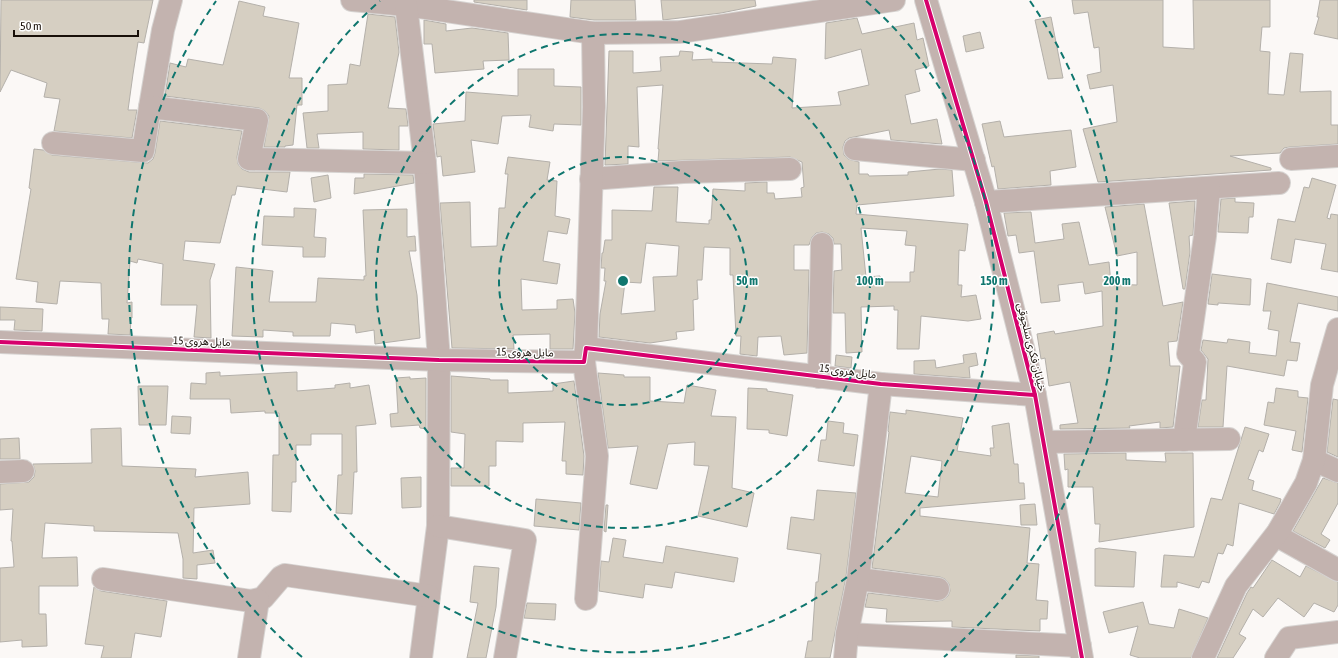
<svg xmlns="http://www.w3.org/2000/svg" width="1338" height="658" font-family="'Asap Condensed','Noto Sans Arabic',sans-serif">
<style>
.building{fill:#d6cfc2;stroke:#b4b0aa;fill-rule:evenodd}
.lines{fill:none;stroke-linecap:round;stroke-linejoin:round}
.minor-casing{stroke:#d6d3d1;stroke-width:24}
.minor{stroke:#c3b3af;stroke-width:22}
.cycleway-casing{stroke:#fff;stroke-width:6}
.cycleway{stroke:#d6006c;stroke-width:4}
.ring{fill:none;stroke:#0f766e;stroke-width:2;stroke-dasharray:7 5}
.labels{text-anchor:middle;dominant-baseline:central;stroke-width:3;stroke-linejoin:round;paint-order:stroke}
.street-label{font-size:11px;fill:#180f08;stroke:#fff}
.centre{fill:#0f766e;stroke:#fff;stroke-width:2}
.ring-label{font-size:12px;text-anchor:middle;font-weight:bold;fill:#0f766e;stroke:#fff;stroke-width:3;stroke-linejoin:round;paint-order:stroke}
</style>
<rect width="100%" height="100%" fill="#fbf8f6"/>
<g class="building">
<polygon points="1,0 153,0 144,43 138,42 133,74 128,110 137,110 132,138 54,131 60,99 44,97 47,83 11,70 0,92"/>
<polygon points="474,0 527,0 527,10 474,2"/>
<polygon points="571,0 635,0 636,20 594,20 570,17"/>
<polygon points="661,0 755,0 756,6 721,13 663,20"/>
<polygon points="1072,0 1163,0 1163,47 1194,49 1193,0 1270,0 1270,27 1262,27 1260,51 1270,52 1268,94 1284,95 1290,53 1303,54 1300,92 1331,91 1331,125 1338,125 1338,144 1290,147 1284,148 1280,153 1230,156 1271,168 1271,170 1098,182 1083,129 1117,122 1113,85 1090,89 1087,75 1101,72 1099,47 1094,48 1088,12 1074,14"/>
<polygon points="1320,0 1338,0 1338,39 1314,34 1319,17 1317,17"/>
<polygon points="239,1 265,7 263,16 299,23 289,78 302,78 302,105 297,105 293,145 285,146 285,147 264,147 269,116 265,111 259,108 165,96 170,63 186,67 188,59 223,65"/>
<polygon points="368,14 395,17 399,52 388,108 406,109 408,126 399,126 399,150 363,149 363,132 317,134 319,148 307,148 303,113 328,111 328,85 347,84 350,64 360,66"/>
<polygon points="1051,17 1063,78 1048,79 1035,20"/>
<path d="M857,18l5,16 52,-11 3,17 6,-2 6,28 -14,4 5,21 -15,4 6,29 26,-5 5,25 -51,-4 -2,-10 -40,8 -4,3 -2,6 1,8 4,4 11,3v12h9l1,2 39,-1v-3l32,-3 12,1 2,26 -97,9 -1,9 112,10 -3,27 -6,-1 -1,35h4l-1,12 15,-2 5,24 -13,2 -47,-5 -2,33h-22l1,-39h-4v-4l-33,1 1,45 -16,1 -1,-40h-12l1,-42 8,-1 -1,-26h-7l-1,-6 -4,-4 -7,-2 -6,1 -4,4 -3,8h-15v25h15l-2,83 -23,2 -3,-19 -23,1 -1,19 -17,-2 1,-18h-5l-3,-61h-3v-27l-26,-1 -2,33h-5l1,19 -5,1 1,30 -18,2 1,7 -27,4 -51,-6 1,-23 6,-33h-2l1,-13h-4l1,-15h1l2,-13h7v-30l40,1 2,-24h24l-2,35 33,2v-4h2l2,-31 32,2v-8l22,-1v11h7l1,6 27,-2 -1,-9 3,-1 -2,-25 -12,-5 -132,4 1,-12h-1l5,-64 -26,2 2,60 -11,-1v18l-23,1 4,-114h24v22l28,-2 -1,-14 19,-1 1,-5 13,1 -1,8 20,-1v3l60,2 1,-7 23,2 -4,49 49,-3 -3,-13 31,-7 -8,-36 -36,10 1,-36zM861,228l46,3 -2,14 11,1 -2,26h-4v10h-29l-1,-6 -14,1zM646,243l33,3 -2,30 -24,1 2,34 -34,3 4,-32 16,1z"/>
<polygon points="424,20 446,24 446,31 472,28 508,33 509,60 483,61 484,69 435,73 432,44 424,44"/>
<polygon points="980,32 984,48 966,52 963,36"/>
<polygon points="518,69 554,69 554,86 581,87 581,125 554,124 553,131 529,127 531,115 502,116 498,144 471,140 475,172 443,176 441,156 437,157 433,124 465,121 466,92 518,96"/>
<polygon points="160,121 242,131 237,157 238,164 242,169 249,172 290,172 287,192 237,186 235,195 232,195 220,243 185,241 183,260 215,264 210,280 211,338 194,337 197,305 161,305 163,264 138,259 137,263 130,261 127,303 132,302 132,318 131,318 130,335 108,334 109,319 102,319 101,283 60,281 57,304 36,302 38,282 16,279 31,189 29,188 34,149 43,150 52,155 148,163 153,159 155,153"/>
<polygon points="1000,121 1004,137 1071,130 1076,167 1050,171 1051,185 998,189 994,166 992,167 988,150 982,124"/>
<polygon points="508,157 550,162 547,180 557,181 555,216 570,219 567,234 548,231 543,261 560,264 557,284 521,279 522,310 557,309 557,300 573,299 575,313 573,349 550,349 550,334 513,335 514,349 452,348 440,203 470,202 471,247 497,246 499,208 505,208 508,174 505,174"/>
<polygon points="364,174 413,175 414,183 354,194 355,178 364,178"/>
<polygon points="328,175 331,198 314,202 311,178"/>
<polygon points="1312,178 1336,185 1327,218 1330,219 1331,214 1338,215 1338,272 1321,269 1326,244 1295,239 1291,263 1271,259 1278,219 1295,222 1304,187 1309,188"/>
<polygon points="1235,198 1235,202 1254,203 1253,217 1249,217 1248,233 1218,232 1221,199"/>
<polygon points="1195,201 1193,235 1189,236 1190,252 1185,289 1183,289 1169,203"/>
<polygon points="1144,204 1163,306 1183,302 1177,341 1168,342 1170,366 1180,366 1173,427 1160,428 1160,422 1129,426 1130,428 1060,429 1060,425 1078,423 1070,382 1049,386 1045,358 1041,359 1037,334 1054,331 1055,334 1103,326 1102,291 1085,294 1083,282 1058,285 1060,301 1041,303 1034,251 1019,253 1016,235 1008,236 1004,213 1031,212 1035,243 1064,239 1062,224 1079,222 1089,265 1109,262 1111,284 1137,285 1137,252 1117,256 1105,207"/>
<polygon points="294,208 316,209 314,237 326,238 325,257 303,257 303,247 262,245 264,216 294,217"/>
<polygon points="407,209 407,237 415,236 416,251 409,251 417,295 420,338 375,344 374,330 356,333 355,325 331,323 330,336 293,336 293,332 263,330 263,337 232,336 236,267 273,271 269,302 316,302 318,278 364,280 364,276 366,276 363,210"/>
<polygon points="1212,274 1251,279 1250,305 1218,303 1218,305 1208,304"/>
<polygon points="1267,283 1338,297 1338,311 1298,303 1290,342 1300,343 1297,361 1287,360 1284,376 1227,366 1223,427 1198,427 1202,400 1206,400 1208,359 1201,350 1203,340 1227,343 1228,339 1250,342 1249,353 1276,356 1279,331 1268,329 1271,311 1263,311"/>
<polygon points="0,307 43,309 42,331 14,330 15,320 0,320"/>
<polygon points="976,353 978,365 969,367 970,378 914,374 914,361 935,360 936,368 964,363 963,355"/>
<polygon points="836,355 852,357 851,368 835,366"/>
<polygon points="220,372 220,376 297,372 297,391 335,388 335,385 350,383 350,388 369,385 376,424 356,426 357,472 354,472 352,514 336,513 338,475 342,475 342,434 311,434 311,445 296,445 296,482 292,482 291,512 272,511 273,455 279,455 279,413 265,413 265,411 231,413 230,399 190,399 191,383 206,384 206,373"/>
<polygon points="598,373 624,375 624,377 650,377 650,401 684,403 687,385 716,390 711,416 736,417 732,488 754,493 747,527 698,516 709,466 694,465 695,442 668,444 657,489 630,484 638,446 608,448"/>
<polygon points="451,376 490,379 490,380 508,380 508,393 553,391 553,384 574,381 584,456 583,475 566,474 566,461 562,461 565,422 523,423 523,442 496,441 496,466 489,466 489,486 451,486 451,468 464,468 465,434 451,432"/>
<polygon points="410,377 410,379 426,378 426,429 420,428 419,425 391,427 390,414 398,413 396,378"/>
<polygon points="138,386 168,386 166,425 139,425"/>
<polygon points="748,388 767,389 767,391 793,395 787,436 769,433 769,430 747,429"/>
<polygon points="1276,388 1298,391 1298,397 1308,398 1302,452 1292,450 1296,431 1264,425 1268,402 1274,403"/>
<polygon points="1333,399 1338,400 1338,457 1327,452"/>
<path d="M906,410l57,8 -6,33 34,5 -1,-8h4l-2,-22 17,-3 5,41h4l1,19h5l1,16 -105,9v8l110,12 -3,35 12,1 -3,36 12,1 -1,18h-7v12l-88,-4v-6l-66,1 1,-13 -22,-2 3,-14 69,8 6,-1 5,-4 2,-5 -1,-7 -4,-5 -5,-2 -68,-9 17,-136 -1,-1 2,-19 16,2zM911,456l31,5 -4,36 -33,-4z"/>
<polygon points="172,416 191,417 190,434 171,433"/>
<polygon points="828,421 844,423 843,433 858,435 854,466 818,461 821,440 826,440"/>
<polygon points="1245,427 1269,434 1263,452 1259,450 1248,479 1254,481 1252,490 1281,499 1280,503 1274,514 1239,503 1233,546 1227,544 1223,554 1218,553 1209,583 1202,581 1199,588 1177,582 1177,587 1161,587 1164,555 1194,557 1211,498 1222,500"/>
<polygon points="121,428 122,466 196,469 195,477 248,472 250,504 194,508 193,553 213,550 215,563 197,565 197,579 183,578 183,559 178,533 94,531 94,526 45,523 42,558 77,557 78,586 39,586 39,614 46,614 47,646 22,647 22,640 0,642 0,568 14,567 12,541 11,541 13,509 0,510 0,484 29,482 34,477 35,471 33,464 92,463 91,429"/>
<polygon points="19,438 20,459 0,459 0,439"/>
<polygon points="1126,453 1126,460 1166,462 1165,453 1193,453 1194,527 1099,542 1100,524 1095,524 1093,487 1068,487 1068,469 1065,470 1064,454"/>
<polygon points="421,477 421,507 402,508 401,478"/>
<polygon points="1323,478 1338,483 1338,503 1321,534 1330,540 1325,548 1293,531"/>
<polygon points="817,490 856,493 846,577 830,658 805,658 808,641 812,641 816,582 818,582 821,554 787,549 791,517 814,520"/>
<polygon points="536,499 581,503 579,530 534,526"/>
<polygon points="1035,504 1037,525 1021,525 1020,505"/>
<polygon points="606,505 608,505 606,532 604,531"/>
<polygon points="613,538 626,540 623,557 663,563 666,546 738,558 734,582 675,572 672,588 645,584 643,598 599,591 601,561 609,562"/>
<polygon points="1099,548 1136,552 1134,587 1095,586 1095,549"/>
<polygon points="1272,560 1300,577 1306,566 1338,582 1338,605 1334,612 1314,603 1304,617 1278,598 1263,617 1253,609 1239,634 1246,638 1233,658 1217,658 1247,593 1251,587 1253,588"/>
<polygon points="474,566 499,568 496,607 486,658 467,658 478,603 470,602"/>
<polygon points="94,587 101,591 167,601 161,637 135,633 131,658 101,658 104,646 85,644"/>
<polygon points="1143,602 1149,624 1174,628 1179,609 1208,618 1191,658 1140,658 1130,655 1138,626 1109,633 1103,612"/>
<polygon points="527,603 556,604 555,620 524,618"/>
<polygon points="1016,655 1039,656 1039,658 1016,658"/>
</g>
<g class="lines">
<defs>
<g id="minor">
<polyline points="352,0 406,5 593,33 680,32 894,0"/>
<polyline points="926,0 986,202 1035,395 1082,658"/>
<polyline points="406,5 425,163 439,360 438,526 421,658"/>
<polyline points="150,107 163,30 171,0"/>
<polyline points="53,143 143,151 150,107 257,120 249,159 425,163"/>
<polyline points="855,149 974,160"/>
<polyline points="1291,159 1338,156"/>
<polyline points="591,179 683,172 790,169"/>
<polyline points="986,202 1279,183"/>
<polyline points="0,342 439,360 584,362 586,348 881,384 1035,395"/>
<polyline points="586,348 594,107 593,33"/>
<polyline points="584,362 597,456 586,599"/>
<polyline points="819,377 822,244"/>
<polyline points="1184,440 1195,362 1188,354 1205,236 1209,188"/>
<polyline points="1045,442 1229,439"/>
<polyline points="1314,460 1338,471"/>
<polyline points="0,472 23,471"/>
<polyline points="438,526 525,540 505,658"/>
<polyline points="1278,532 1281,538 1338,570"/>
<polyline points="103,579 251,601 263,598 281,577 285,575 429,596"/>
<polyline points="858,579 938,589"/>
<polyline points="847,634 1080,646"/>
<polyline points="249,658 258,600"/>
<polyline points="845,658 847,634 858,579 881,384"/>
<polyline points="1203,658 1236,586 1278,532 1306,483 1314,460 1322,385 1338,329"/>
<polyline points="1276,658 1289,638 1338,632"/>
</g>
</defs>
<use href="#minor" class="minor-casing"/>
<use href="#minor" class="minor"/>
<defs>
<g id="cycleway">
<polyline points="926,0 986,202 1035,395 1082,658"/>
<polyline points="0,342 439,360 584,362 586,348 881,384 1035,395"/>
</g>
</defs>
<use href="#cycleway" class="cycleway-casing"/>
<use href="#cycleway" class="cycleway"/>
</g>
<g class="ring">
<circle cx="623" cy="281" r="124"/>
<circle cx="623" cy="281" r="247"/>
<path d="M866 1A371 371 0 1 1 380 1"/>
<path d="M302 657A494 494 0 0 1 216 1M1030 1A494 494 0 0 1 944 657"/>
</g>
<g class="labels">
<g class="street-label">
<text transform="translate(202 341) rotate(2)">مایل هروی 15</text>
<text transform="translate(1032 347) rotate(76)">خیابان فکری سلجوقی</text>
<text transform="translate(525 352) rotate(1)">مایل هروی 15</text>
<text transform="translate(848 371) rotate(7)">مایل هروی 15</text>
</g>
</g>
<circle cx="623" cy="281" r="6" class="centre"/>
<g class="ring-label">
<text x="747" y="285">50 m</text>
<text x="870" y="285">100 m</text>
<text x="994" y="285">150 m</text>
<text x="1117" y="285">200 m</text>
</g>
<path d="M14 30v6h124v-6" fill="none" stroke="#180f08" stroke-width="2"/>
<text x="20" y="30" font-size="12" fill="#180f08" stroke="#ffffff" stroke-width="3" paint-order="stroke">50 m</text>
</svg>
